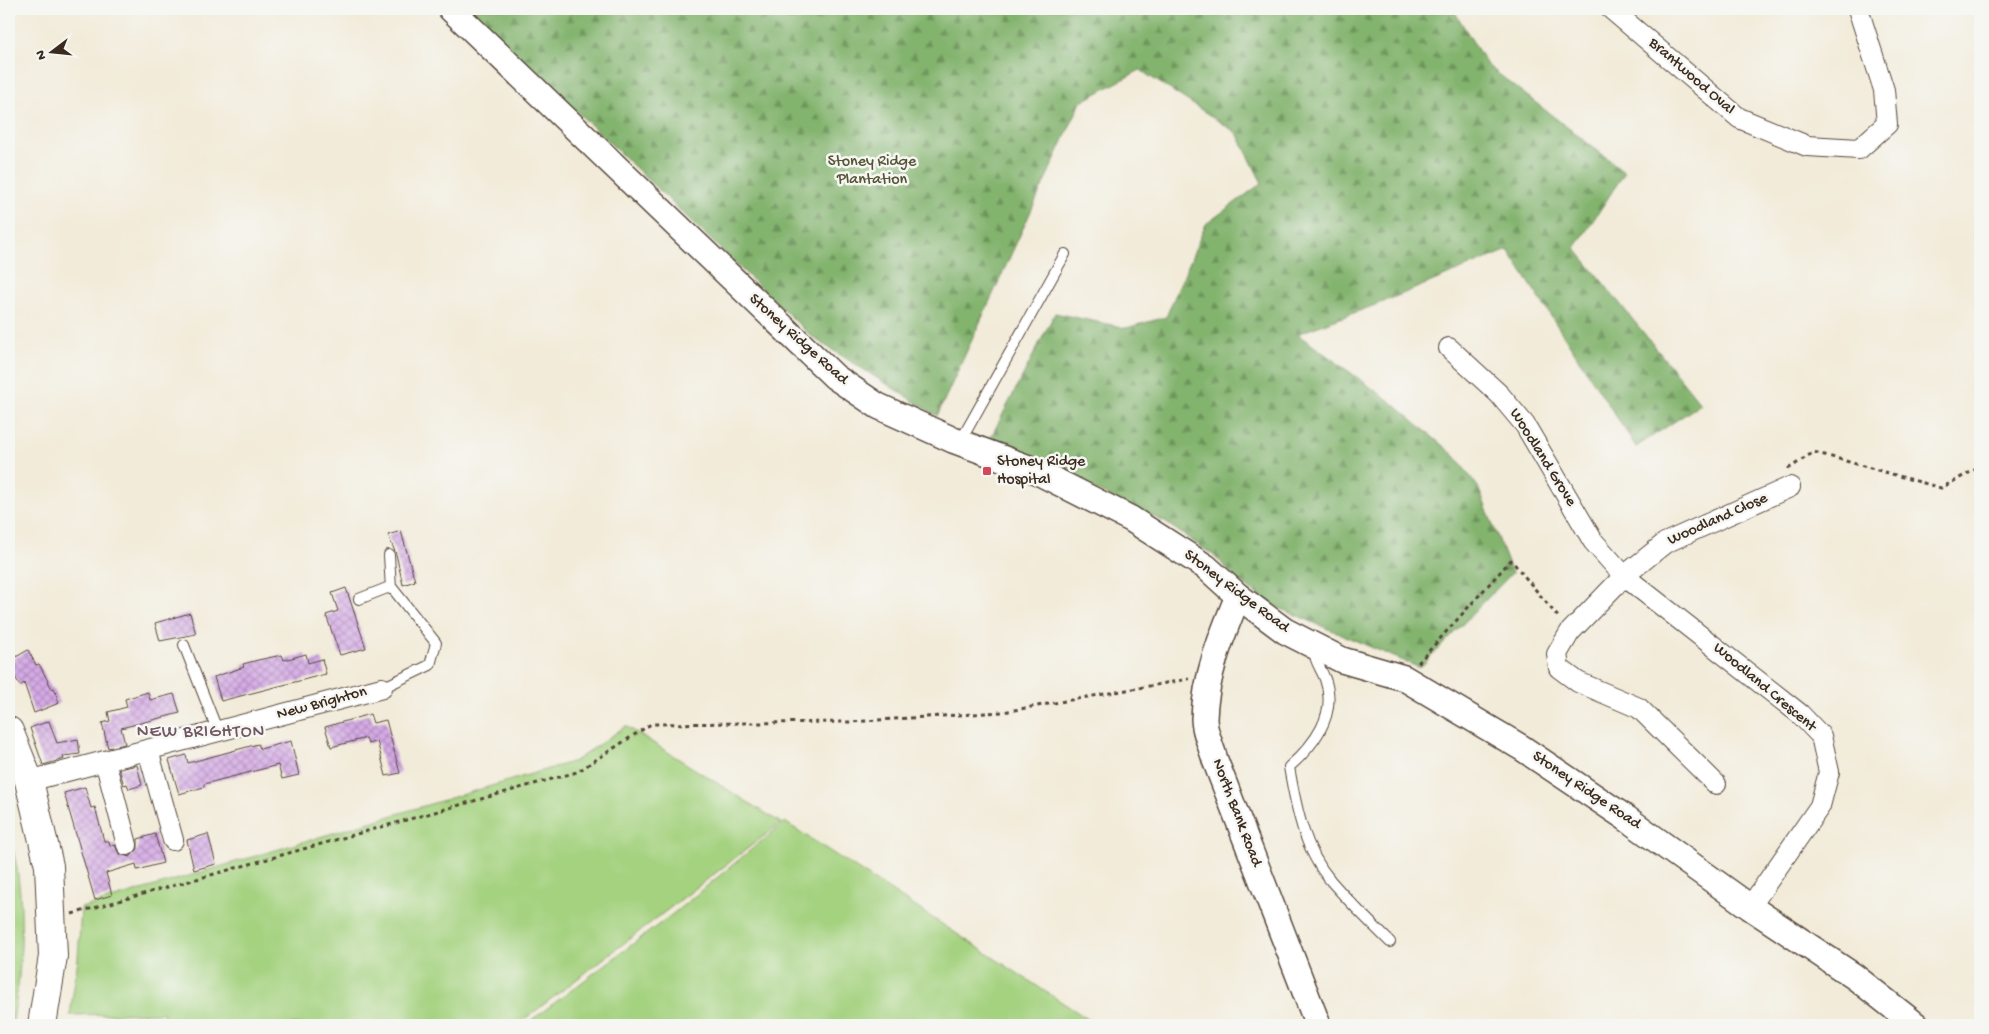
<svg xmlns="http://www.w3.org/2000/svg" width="1989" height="1034" font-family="'Gochi Hand',sans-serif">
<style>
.grass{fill:#a4d27f;stroke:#707e4e}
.forest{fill:url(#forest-firs);stroke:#5f6f46}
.building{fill:url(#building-cross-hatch)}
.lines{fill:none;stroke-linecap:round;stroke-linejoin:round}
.service-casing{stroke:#56473a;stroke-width:12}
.minor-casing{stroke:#56473a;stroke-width:22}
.tertiary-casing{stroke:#56473a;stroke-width:28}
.secondary-casing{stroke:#56473a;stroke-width:30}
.path{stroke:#56473a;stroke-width:3;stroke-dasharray:4 4;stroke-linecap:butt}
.service{stroke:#fff;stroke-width:10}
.minor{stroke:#fff;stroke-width:20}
.tertiary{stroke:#fff;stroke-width:25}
.secondary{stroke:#fff;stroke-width:28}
.poi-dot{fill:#d1495b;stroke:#f6f6f2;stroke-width:2}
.labels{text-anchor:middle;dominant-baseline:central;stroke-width:5;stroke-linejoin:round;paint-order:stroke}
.street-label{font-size:16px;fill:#3b2a1e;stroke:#f6f6f2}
.park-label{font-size:16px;fill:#555436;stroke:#f6f6f2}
.poi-label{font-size:16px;fill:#3b2a1e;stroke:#f6f6f2;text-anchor:start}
.neighbourhood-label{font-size:18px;letter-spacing:1px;fill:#715764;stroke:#f6f6f2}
</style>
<defs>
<pattern id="forest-firs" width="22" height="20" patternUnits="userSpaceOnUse" patternTransform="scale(1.25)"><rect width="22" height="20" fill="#83b46e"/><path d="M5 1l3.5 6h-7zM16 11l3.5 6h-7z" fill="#6c935a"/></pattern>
<pattern id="building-cross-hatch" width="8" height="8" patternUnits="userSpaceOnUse" patternTransform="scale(1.25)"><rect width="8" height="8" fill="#d5abe6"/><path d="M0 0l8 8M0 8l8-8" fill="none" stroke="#ae8bba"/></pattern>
</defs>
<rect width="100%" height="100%" fill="#f6f6f2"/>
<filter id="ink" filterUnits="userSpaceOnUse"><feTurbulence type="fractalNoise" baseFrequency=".02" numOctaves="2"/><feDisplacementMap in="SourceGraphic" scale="10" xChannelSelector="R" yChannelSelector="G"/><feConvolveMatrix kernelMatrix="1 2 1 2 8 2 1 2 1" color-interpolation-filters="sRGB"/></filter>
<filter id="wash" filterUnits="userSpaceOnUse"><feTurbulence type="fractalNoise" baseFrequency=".0096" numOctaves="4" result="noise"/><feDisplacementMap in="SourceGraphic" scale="20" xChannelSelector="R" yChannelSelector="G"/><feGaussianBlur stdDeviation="1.12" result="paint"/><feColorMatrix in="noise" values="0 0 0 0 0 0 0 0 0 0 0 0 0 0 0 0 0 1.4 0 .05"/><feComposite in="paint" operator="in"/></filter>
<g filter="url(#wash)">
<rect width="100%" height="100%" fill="#f2ebd9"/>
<g class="grass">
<polygon points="626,726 781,823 517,1025 162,1025 164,1013 70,1015 78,959 81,908 575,761"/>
<polygon points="785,822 1097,1025 525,1025 674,913"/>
<path d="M9,835c18,56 14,132 3,190h-3z"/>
</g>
<polygon class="forest" points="470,9 1453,9 1487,65 1625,172 1575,248 1701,404 1636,447 1508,250 1378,304 1297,334 1390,401 1455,456 1478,487 1512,573 1420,668 1270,604 1235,578 1216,557 1165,522 989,441 1055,313 1126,328 1166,317 1206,224 1262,183 1237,133 1140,70 1081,102 937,416 812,337"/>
<g id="blocks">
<g class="building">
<polygon points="401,531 415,581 403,585 396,554 388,535"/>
<polygon points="346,588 366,648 340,655 326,615 338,611 332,593"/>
<polygon points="190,613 196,634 160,641 155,623"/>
<polygon points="28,650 36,665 39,664 52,689 54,688 59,703 34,713 24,683 20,686 9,665 9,661"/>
<polygon points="306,654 308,663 322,659 326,674 221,701 214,677 244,667 243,664 258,660 282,655 284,660"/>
<polygon points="148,692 150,700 174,694 180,713 121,728 125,744 108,748 102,723 110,721 108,712 127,707 125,699"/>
<polygon points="370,714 373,723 386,720 400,773 386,776 377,741 368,744 366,738 331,747 325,727"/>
<polygon points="49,721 57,743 78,739 80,754 63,756 64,759 43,765 30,728"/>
<polygon points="291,741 299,775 282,779 278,765 204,784 204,787 179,794 169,760 186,755 188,763 258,744 260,749"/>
<polygon points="137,765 142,785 129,789 127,784 124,785 119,769"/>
<polygon points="85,787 91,808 95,807 104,841 109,841 110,846 115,845 119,854 130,857 138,849 138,839 155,834 163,863 137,870 136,864 106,873 112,895 95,900 64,793"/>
<polygon points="208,834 216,864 194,870 187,840"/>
</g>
</g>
</g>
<g filter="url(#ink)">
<use href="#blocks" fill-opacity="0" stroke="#56473a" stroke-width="1"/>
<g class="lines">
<defs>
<g id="service">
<polyline points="960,442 1065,254"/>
<polyline points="389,555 391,589"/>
<polyline points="359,599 387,588 393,589 436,643 430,665 382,688"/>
<polyline points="184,645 218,732"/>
<path d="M1314,646c0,16 6,20 11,33 13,36 -11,66 -36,88 7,40 15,83 42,114 18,21 39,41 59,61"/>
</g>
<g id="minor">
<polyline points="1611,9 1739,118 1807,146 1859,149 1887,124 1884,90 1858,9"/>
<polyline points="1449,348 1499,394 1525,425 1593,541 1624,576 1800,714 1821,736 1829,772 1820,806 1750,907"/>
<polyline points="148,750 173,840"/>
<polyline points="105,761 127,845"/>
<polyline points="29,781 382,688"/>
<polyline points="1716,784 1639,708 1578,682 1559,668 1557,654 1570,632 1624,576 1665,543 1790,487"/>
</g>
<g id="tertiary">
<polyline points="451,9 835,377 878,406 953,440 1034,470 1131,519 1206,567 1238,596 1285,631 1342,660 1404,678 1522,748 1626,818 1750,907 1855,977 1916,1025"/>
<path d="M1238,596c-16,39 -33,80 -34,123 0,13 8,29 11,41l103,265"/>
</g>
<polyline id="secondary" points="9,731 29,781 49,866 53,956 42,1025"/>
</defs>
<use href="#service" class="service-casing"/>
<use href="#minor" class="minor-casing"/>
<use href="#tertiary" class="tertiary-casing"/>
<use href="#secondary" class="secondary-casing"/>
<g class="path">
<polyline points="1788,469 1814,452 1941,488 1980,467"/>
<polyline points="1418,663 1511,560 1559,618"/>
<polyline points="72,914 577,772 651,724 849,722 1003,712 1189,679"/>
</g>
<use href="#service" class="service"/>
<use href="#minor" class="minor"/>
<use href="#tertiary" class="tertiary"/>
<use href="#secondary" class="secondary"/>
</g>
</g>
<rect class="poi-dot" x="982" y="466" width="10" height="10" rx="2.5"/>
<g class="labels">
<g class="street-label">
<text transform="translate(1691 77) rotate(41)">Brantwood Oval</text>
<text transform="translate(798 340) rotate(42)">Stoney Ridge Road</text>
<text transform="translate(1542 458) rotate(58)">Woodland Grove</text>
<text transform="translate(1718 520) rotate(-24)">Woodland Close</text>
<text transform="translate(1236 592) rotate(37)">Stoney Ridge Road</text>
<text transform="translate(1764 688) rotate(40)">Woodland Crescent</text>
<text transform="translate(322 704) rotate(-15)">New Brighton</text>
<text transform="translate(1586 791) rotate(34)">Stoney Ridge Road</text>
<text transform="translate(1236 813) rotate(69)">North Bank Road</text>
</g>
<g class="park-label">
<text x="872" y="162">Stoney Ridge<tspan x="872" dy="18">Plantation</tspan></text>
</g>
<g class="poi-label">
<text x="997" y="462">Stoney Ridge<tspan x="997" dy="18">Hospital</tspan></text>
</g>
<g class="neighbourhood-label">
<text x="201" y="732">NEW BRIGHTON</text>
</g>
</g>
<rect width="1989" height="1034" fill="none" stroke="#f6f6f2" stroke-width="30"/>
<g transform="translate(52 52) rotate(254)" stroke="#f6f6f2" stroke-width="4" paint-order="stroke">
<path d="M0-4L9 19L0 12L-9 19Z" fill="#3b2a1e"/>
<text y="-8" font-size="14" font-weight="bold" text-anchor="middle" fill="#3b2a1e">N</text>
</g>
</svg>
